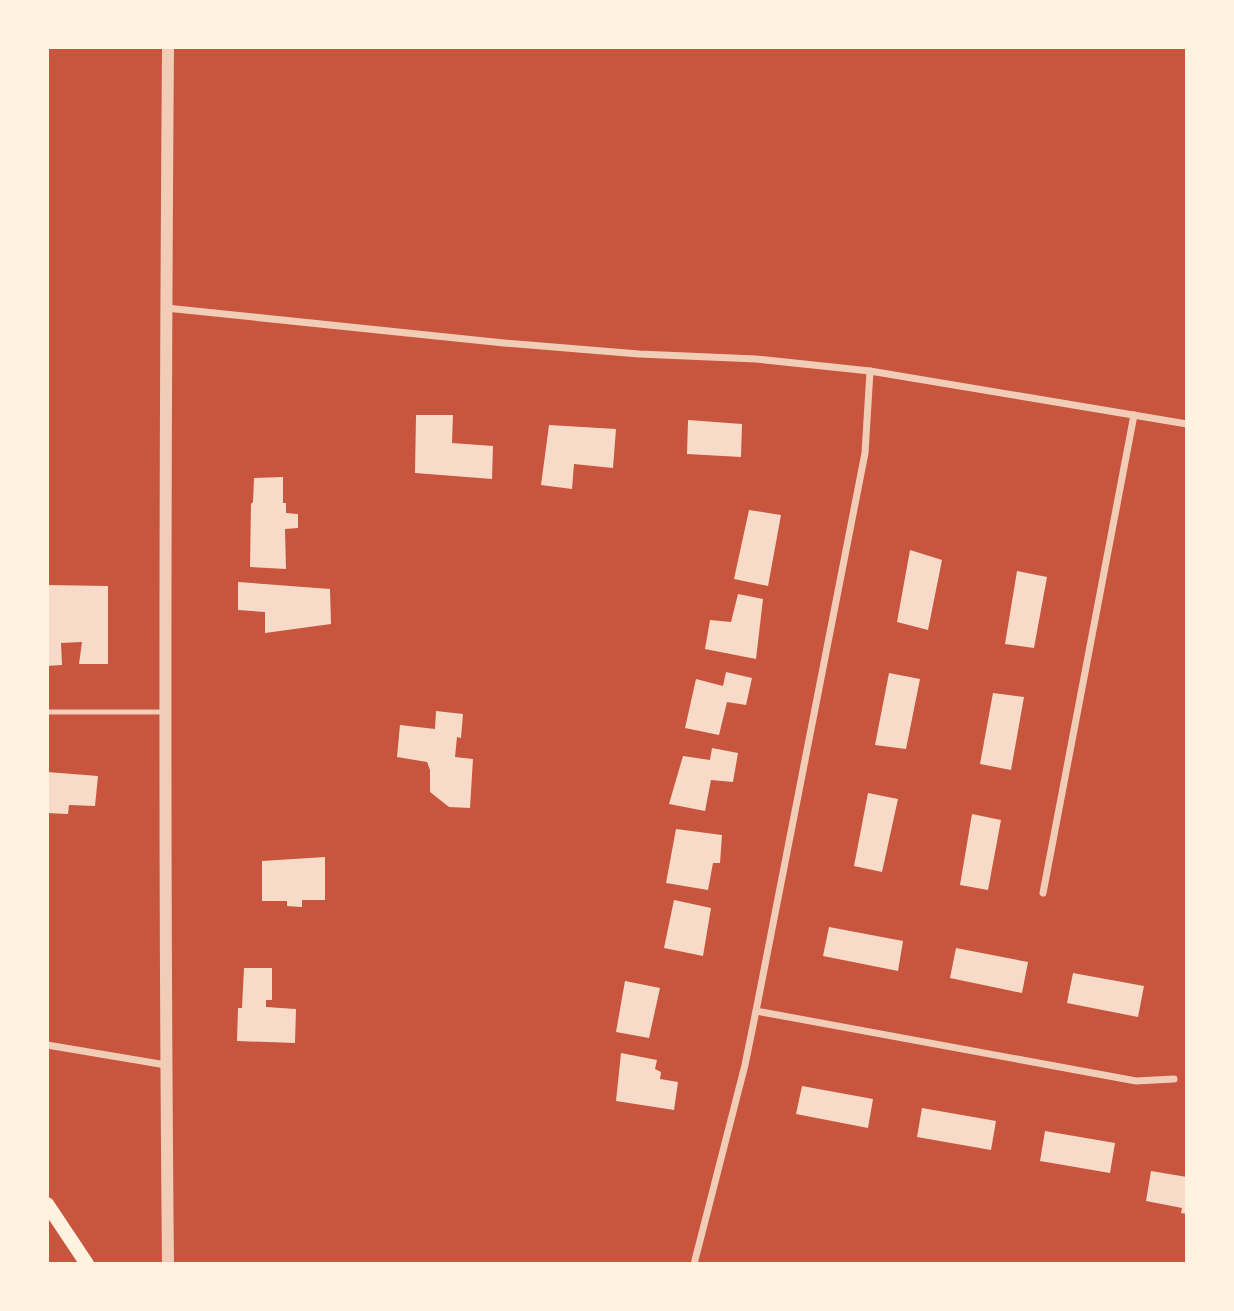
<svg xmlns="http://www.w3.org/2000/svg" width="1234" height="1311" font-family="Arial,sans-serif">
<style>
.building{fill:#f7dbc8}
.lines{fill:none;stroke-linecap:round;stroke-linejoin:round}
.service{stroke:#f1ccb7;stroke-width:5}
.minor{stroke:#f1ccb7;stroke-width:7}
.tertiary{stroke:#f1ccb7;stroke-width:12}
.secondary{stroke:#fff3e0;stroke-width:14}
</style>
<rect width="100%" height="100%" fill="#c8553d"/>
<g class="building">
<polygon points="416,415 453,415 452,443 493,446 492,479 415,473"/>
<polygon points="688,420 742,424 741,457 687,454"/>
<polygon points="549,425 616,429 613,468 574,464 572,489 541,485"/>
<polygon points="283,477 283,503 286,503 286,513 298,514 298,528 285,529 286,569 250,567 251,504 253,502 254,478"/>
<polygon points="749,510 781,515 768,586 734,579"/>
<polygon points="910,550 942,560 928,630 897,622"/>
<polygon points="1017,571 1047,577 1034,648 1005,644"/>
<polygon points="238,582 330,589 331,624 265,633 265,612 238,610"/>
<polygon points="47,585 108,586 108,664 79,664 82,642 61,643 62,665 47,666"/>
<polygon points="738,594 763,599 756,659 705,649 710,620 731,622"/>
<polygon points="726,672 752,678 746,705 727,702 719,735 685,728 696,679 723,686"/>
<polygon points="889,673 920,679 906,749 875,745"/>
<polygon points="993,693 1024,697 1011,770 980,764"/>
<polygon points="436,711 463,714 461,738 457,737 455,757 473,759 470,808 449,807 430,792 430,770 427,762 397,757 400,725 435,729"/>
<polygon points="712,748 738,753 733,782 711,780 705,811 669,804 683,756 710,760"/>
<polygon points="47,772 98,776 95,806 69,805 68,814 47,813"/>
<polygon points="868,793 898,799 882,872 854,866"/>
<polygon points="972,814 1001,820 988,890 960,885"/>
<polygon points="676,829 722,835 720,863 713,863 708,890 666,883"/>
<polygon points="325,857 325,900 302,900 302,907 287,906 287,901 262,901 262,861"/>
<polygon points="674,900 711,908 703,956 664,948"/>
<polygon points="829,927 903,941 898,971 823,956"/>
<polygon points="956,948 1028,962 1022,993 950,978"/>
<polygon points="244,968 272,968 272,1000 266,1000 266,1007 296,1009 295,1043 237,1041 238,1008 242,1008"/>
<polygon points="1073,973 1144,986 1138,1017 1067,1003"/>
<polygon points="625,981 660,988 649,1038 616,1032"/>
<polygon points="621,1053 657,1060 655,1069 661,1072 660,1079 678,1082 674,1110 616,1101"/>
<polygon points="802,1086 873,1099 868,1128 796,1114"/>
<polygon points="922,1108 996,1121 991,1150 917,1137"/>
<polygon points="1045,1131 1115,1143 1110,1173 1040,1161"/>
<polygon points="1151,1171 1187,1177 1187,1214 1181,1213 1182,1208 1146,1201"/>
</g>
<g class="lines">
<polyline class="service" points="47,712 166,712"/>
<g class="minor">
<polyline points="166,308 504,343 639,354 756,359 870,371 1187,424"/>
<polyline points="1043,893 1134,415"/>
<polyline points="756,1011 1136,1081 1174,1079"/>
<polyline points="47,1045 166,1065"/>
<polyline points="694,1264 745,1065 756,1011 865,453 870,371"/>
</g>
<path class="tertiary" d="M168,47c-3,406 -4,811 0,1217"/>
<polyline class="secondary" points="47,1204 87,1264"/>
</g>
<rect width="1234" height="1311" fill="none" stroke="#fff3e0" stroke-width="98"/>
</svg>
